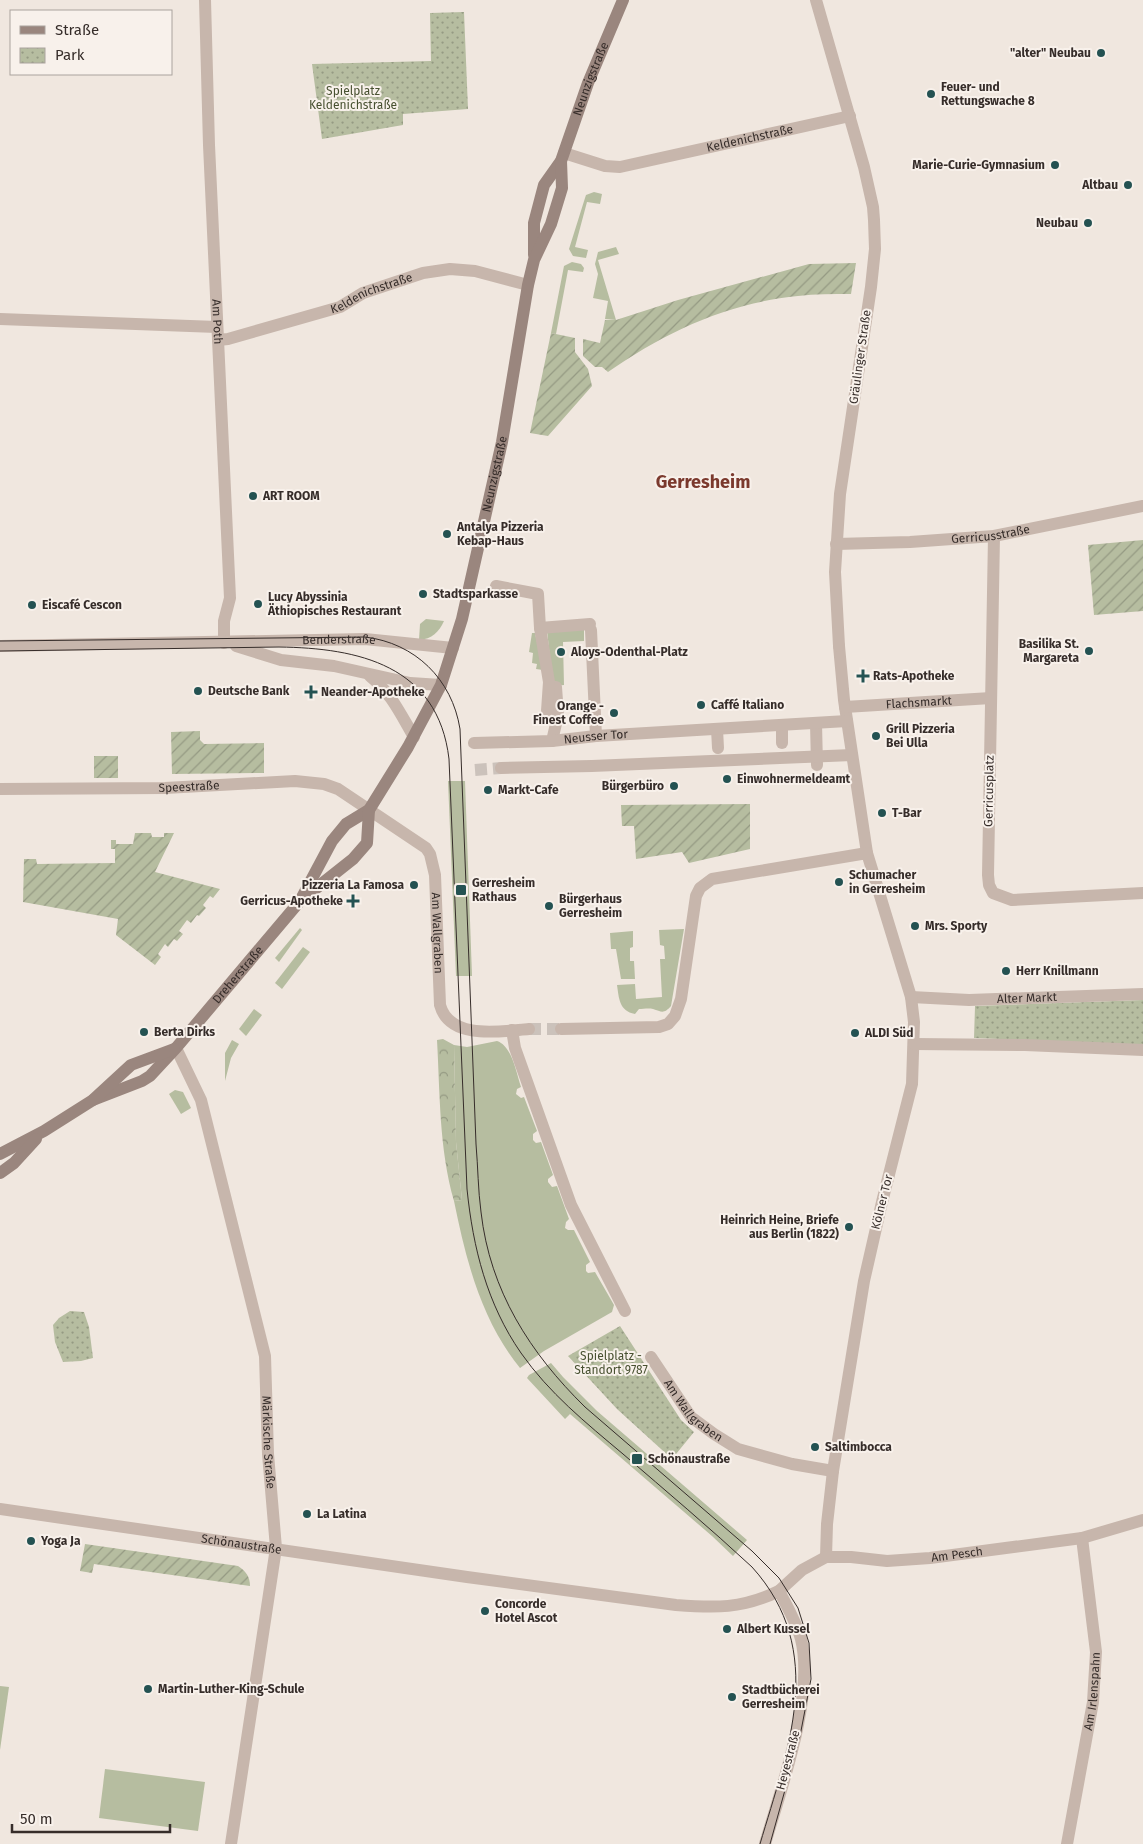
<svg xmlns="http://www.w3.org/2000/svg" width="1143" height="1844" font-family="'Fira Sans',sans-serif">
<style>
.grass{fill:#b6bda0}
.forest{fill:url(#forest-crowns)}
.park{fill:url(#park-dots)}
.garden{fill:url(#garden-furrows)}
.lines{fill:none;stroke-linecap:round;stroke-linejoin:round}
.pedestrian-tunnel{stroke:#cbc2bb;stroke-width:12;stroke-dasharray:12 6;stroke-linecap:butt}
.minor-tunnel{stroke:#cbc2bb;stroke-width:12;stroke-dasharray:12 6;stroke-linecap:butt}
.pedestrian{stroke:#c7b6ac;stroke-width:12}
.minor{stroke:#c7b6ac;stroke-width:12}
.tertiary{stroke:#c7b6ac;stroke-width:12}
.secondary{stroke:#9a867e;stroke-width:12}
.tram{stroke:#362d2a;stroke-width:1}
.poi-dot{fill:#245252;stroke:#f8f1eb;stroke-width:2}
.labels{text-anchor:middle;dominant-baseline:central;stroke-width:4;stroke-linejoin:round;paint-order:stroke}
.poi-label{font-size:12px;font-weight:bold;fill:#362d2a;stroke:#f8f1eb;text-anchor:start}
.street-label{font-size:12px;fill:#362d2a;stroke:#f8f1eb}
.park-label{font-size:12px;fill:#485131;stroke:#f8f1eb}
.district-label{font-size:18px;font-weight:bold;fill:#7b392d;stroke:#f8f1eb}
</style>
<defs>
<pattern id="forest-crowns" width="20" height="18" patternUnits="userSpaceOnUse" patternTransform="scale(1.25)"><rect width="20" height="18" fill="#b6bda0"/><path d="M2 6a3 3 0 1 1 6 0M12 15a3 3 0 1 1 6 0" fill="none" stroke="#959a83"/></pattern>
<pattern id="park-dots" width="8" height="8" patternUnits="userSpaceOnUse" patternTransform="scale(1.25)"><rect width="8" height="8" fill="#b6bda0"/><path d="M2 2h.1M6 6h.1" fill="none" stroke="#959a83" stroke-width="1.8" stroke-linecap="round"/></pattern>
<pattern id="garden-furrows" width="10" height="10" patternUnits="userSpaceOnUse" patternTransform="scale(1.25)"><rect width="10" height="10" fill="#b6bda0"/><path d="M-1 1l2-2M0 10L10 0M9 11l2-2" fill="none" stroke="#959a83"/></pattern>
</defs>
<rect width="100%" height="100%" fill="#f0e7df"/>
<g class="grass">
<polygon points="594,192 602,194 600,204 587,202 575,247 588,250 586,258 573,256 569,249 585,198 586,195"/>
<polygon points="616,247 619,254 598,260 616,320 605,319 608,301 593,298 598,274 595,264 598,252"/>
<polygon points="572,262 581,264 584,268 583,272 568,270 556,334 551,333 564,266"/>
<path d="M426,619l18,2c-5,11 -12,18 -25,19l1,-16z"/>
<polygon points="584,627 584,641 563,642 564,685 553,686 547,630"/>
<polygon points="532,633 535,633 543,670 536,669 537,664 532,663 533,653 529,652"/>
<polygon points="448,781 465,781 472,976 456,976"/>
<polygon points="300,928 302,930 279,962 275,958"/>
<path d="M684,929l-13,77c-7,8 -9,6 -18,3 -4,-1 -10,0 -14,0l-4,5c-16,-3 -16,-16 -18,-29l18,-1 1,15 26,-2 -2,-38h5l-1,-13 -4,-1 -1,-15z"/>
<polygon points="633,931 633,947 630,948 630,961 634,961 635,979 621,979 616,949 611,949 610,933"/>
<polygon points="303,947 310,952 282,989 275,983"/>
<polygon points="254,1009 262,1015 246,1036 239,1029"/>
<polygon points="232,1040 239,1044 231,1058 225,1081 225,1053"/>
<path d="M497,1041c15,5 19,31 24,46l-4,2 -1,5 5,4 3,-1 13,34 -4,3v6l3,3 5,-1 12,33 -5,4v3l4,5 5,-1 12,33 -3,3 -1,6 3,2h6l16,32 -4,3v6l2,2 7,-1 19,33 -2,7 -68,39 -24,17c-39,-48 -54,-108 -66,-167l8,-1 -6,-58 -2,-97 13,2z"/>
<polygon points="175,1090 183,1092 191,1108 181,1114 169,1094"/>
<polygon points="551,1363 563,1377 597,1411 747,1540 733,1556 712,1536 570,1414 565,1419 527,1378 529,1375"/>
<polygon points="0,1686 9,1687 0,1750"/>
<polygon points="105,1769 205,1782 198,1831 99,1818"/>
</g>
<path class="forest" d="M443,1039l11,6 2,97 6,58 -8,1c-15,-52 -14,-108 -17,-161z"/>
<g class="park">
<polygon points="464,12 468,109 403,114 403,125 322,139 312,64 431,61 430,13"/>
<polygon points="1143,1000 1143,1045 974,1038 975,1006"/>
<polygon points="70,1311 84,1312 89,1327 93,1358 81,1361 63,1362 55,1342 53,1325 59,1318"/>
<polygon points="620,1326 681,1420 694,1432 672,1459 617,1409 568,1356"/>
</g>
<g class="garden">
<path d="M856,263l-5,31c-18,0 -36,0 -53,2 -71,7 -133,36 -190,76l-6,-5h-7l-12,-11v-17l17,4 5,-23h11l62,-20 131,-36z"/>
<polygon points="551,333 575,338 575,352 588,369 592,386 548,436 530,433"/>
<polygon points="1143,540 1143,611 1094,615 1088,545"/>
<polygon points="200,731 200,740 204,744 264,743 264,773 172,774 171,732"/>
<rect x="94" y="756" width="24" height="22"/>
<polygon points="750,804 750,849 689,863 682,852 636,859 634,826 622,826 621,805"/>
<polygon points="135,833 151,833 152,837 164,837 164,833 174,833 155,872 220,889 213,898 210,896 203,905 206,908 199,916 197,915 191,923 187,920 179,931 183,934 177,941 174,939 168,947 165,944 158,954 161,957 155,965 116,935 118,919 23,902 24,859 36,859 37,864 115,863 115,849 111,849 111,840 116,840 116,844 133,844"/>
<path d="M85,1544l153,22c8,5 12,11 12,20l-156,-22 -2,9 -12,-2z"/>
</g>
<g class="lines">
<polyline class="pedestrian-tunnel" points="475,770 501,768"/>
<polyline class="minor-tunnel" points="529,1029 561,1029"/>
<g class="pedestrian">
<polyline points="496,586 538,594 540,628"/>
<polyline points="591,630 596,736"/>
<polyline points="839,646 844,700 867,853"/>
<polyline points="551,687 556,687 558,715 552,741"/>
<path id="s1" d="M845,707l146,-9"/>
<polyline points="547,711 549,682 540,628 590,624"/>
<polyline points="816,723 817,765"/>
<polyline points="782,725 782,743"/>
<polyline points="717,729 718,748"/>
<path id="s2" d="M474,743l78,-2 44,-5 251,-15"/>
<polyline points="501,768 592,766 852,755"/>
</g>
<g class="minor">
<path id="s3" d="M205,0l4,145 21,453 -6,23v22"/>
<polyline points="816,0 864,167 873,207 874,220 875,249 871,287 840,494 835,572 839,646"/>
<path id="s4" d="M564,153l41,13 15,1 230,-51"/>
<polyline points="0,319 217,327"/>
<path id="s5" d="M218,340l10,-1 112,-32 23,-14 60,-20 27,-4 25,2 53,14"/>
<polyline points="994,536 988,875 989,885 993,893 1012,900 1143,893"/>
<path id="s6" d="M836,544l74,-2 84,-6 149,-30"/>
<path id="s7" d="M0,789l165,-1 130,-7 29,3 14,5 88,59 4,6 5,21 5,130c10,36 62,26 89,24"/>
<path id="s8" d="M911,997l58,3 174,-6"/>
<polyline points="561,1029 659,1027 668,1024 675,1016 681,999 696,896 700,888 712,879 867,853 911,997 914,1022 912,1084 882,1202 864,1281 833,1471 827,1524 826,1557"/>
<polyline points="512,1030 515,1048 571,1205 625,1311"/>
<polyline points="914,1044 1025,1045 1143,1050"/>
<path id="s9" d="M176,1048l25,52 64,256 3,98 8,94 -45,296"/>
<path id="s10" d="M651,1357l40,60 23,17 24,15 54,15 41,7"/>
<path id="s11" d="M779,1591l23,-21 24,-13h25l36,4 43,-3 152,-20 61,-18"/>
<path id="s12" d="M1067,1844l26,-142 3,-50 -14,-114"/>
</g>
<g class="tertiary">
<path id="s13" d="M0,646l365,-7 88,9"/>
<polyline points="236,646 281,660 334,666 410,683 441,685"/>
<path d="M370,676c21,17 30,37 44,61"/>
<path id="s14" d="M0,1509l467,68 209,28c39,3 66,4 103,-14 8,15 17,31 22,48 14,57 -20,149 -36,205"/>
</g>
<g class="secondary">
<path id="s15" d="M534,255v-32l10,-38 17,-24 27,-78 35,-83"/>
<path id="s16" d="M300,901l32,-60 14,-17 23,-14 39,-63 33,-62 21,-66 40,-177 26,-157 6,-25 17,-36 11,-36 -1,-27"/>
<path id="s17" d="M93,1100l49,-19 8,-5 26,-28 124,-147 53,-42 14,-16 2,-33"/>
<polyline points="0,1154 44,1131 93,1100 131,1065 174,1049"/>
<polyline points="0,1173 14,1163 36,1139"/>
</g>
<g class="tram">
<path d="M0,641l365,-4c50,6 87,42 95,92l16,415c2,23 2,46 5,68 9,79 49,141 104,195l167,144 27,27 19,30 11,35 2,36 -11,57 -30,108"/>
<path d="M0,651l279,-4c79,1 159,18 170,112l18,430c6,59 20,115 54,164 28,40 65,70 102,101 43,37 87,74 129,113 76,84 36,182 8,277"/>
</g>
</g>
<g class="poi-dot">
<circle cx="1101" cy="53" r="5"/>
<circle cx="931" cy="94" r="5"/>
<circle cx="1055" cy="165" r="5"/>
<circle cx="1128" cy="185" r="5"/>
<circle cx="1088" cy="223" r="5"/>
<circle cx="253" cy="496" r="5"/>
<circle cx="447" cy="534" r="5"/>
<circle cx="423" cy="594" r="5"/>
<circle cx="258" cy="604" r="5"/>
<circle cx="32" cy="605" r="5"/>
<circle cx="1089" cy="651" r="5"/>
<circle cx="561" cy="652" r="5"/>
<path d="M860.5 668.5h5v5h5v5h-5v5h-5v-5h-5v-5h5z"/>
<circle cx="198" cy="691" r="5"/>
<path d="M308.5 684.5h5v5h5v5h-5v5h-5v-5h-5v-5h5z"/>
<circle cx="701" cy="705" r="5"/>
<circle cx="614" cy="713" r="5"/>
<circle cx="876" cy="736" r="5"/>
<circle cx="727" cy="779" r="5"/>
<circle cx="674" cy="786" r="5"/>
<circle cx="488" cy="790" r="5"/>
<circle cx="882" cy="813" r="5"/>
<circle cx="839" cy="882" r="5"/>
<circle cx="414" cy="885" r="5"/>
<rect x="455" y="884" width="12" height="12" rx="2.5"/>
<path d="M350.5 893.5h5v5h5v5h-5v5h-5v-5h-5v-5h5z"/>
<circle cx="549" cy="906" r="5"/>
<circle cx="915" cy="926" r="5"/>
<circle cx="1006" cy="971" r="5"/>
<circle cx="144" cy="1032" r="5"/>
<circle cx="855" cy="1033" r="5"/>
<circle cx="849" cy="1227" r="5"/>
<circle cx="815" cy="1447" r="5"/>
<rect x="631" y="1453" width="12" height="12" rx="2.5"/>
<circle cx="307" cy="1514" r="5"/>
<circle cx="31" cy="1541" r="5"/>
<circle cx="485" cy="1611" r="5"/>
<circle cx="727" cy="1629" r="5"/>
<circle cx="148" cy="1689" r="5"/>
<circle cx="732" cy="1697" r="5"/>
</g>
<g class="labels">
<g class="poi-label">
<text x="1091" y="53" text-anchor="end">"alter" Neubau</text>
<text x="941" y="87">Feuer- und<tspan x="941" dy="14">Rettungswache 8</tspan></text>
<text x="1045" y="165" text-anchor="end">Marie-Curie-Gymnasium</text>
<text x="1118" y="185" text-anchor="end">Altbau</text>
<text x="1078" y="223" text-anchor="end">Neubau</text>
<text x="263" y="496">ART ROOM</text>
<text x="457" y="527">Antalya Pizzeria<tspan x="457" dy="14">Kebap-Haus</tspan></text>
<text x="433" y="594">Stadtsparkasse</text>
<text x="268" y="597">Lucy Abyssinia<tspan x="268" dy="14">Äthiopisches Restaurant</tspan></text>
<text x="42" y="605">Eiscafé Cescon</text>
<text x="1079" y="644" text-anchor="end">Basilika St.<tspan x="1079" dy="14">Margareta</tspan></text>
<text x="571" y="652">Aloys-Odenthal-Platz</text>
<text x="873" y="676">Rats-Apotheke</text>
<text x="208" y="691">Deutsche Bank</text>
<text x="321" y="692">Neander-Apotheke</text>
<text x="711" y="705">Caffé Italiano</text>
<text x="604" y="706" text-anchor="end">Orange -<tspan x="604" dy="14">Finest Coffee</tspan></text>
<text x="886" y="729">Grill Pizzeria<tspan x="886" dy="14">Bei Ulla</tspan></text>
<text x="737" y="779">Einwohnermeldeamt</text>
<text x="664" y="786" text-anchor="end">Bürgerbüro</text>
<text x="498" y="790">Markt-Cafe</text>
<text x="892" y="813">T-Bar</text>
<text x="849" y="875">Schumacher<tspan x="849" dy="14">in Gerresheim</tspan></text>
<text x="472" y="883">Gerresheim<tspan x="472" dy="14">Rathaus</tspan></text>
<text x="404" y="885" text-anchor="end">Pizzeria La Famosa</text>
<text x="559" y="899">Bürgerhaus<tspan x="559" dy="14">Gerresheim</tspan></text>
<text x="343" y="901" text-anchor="end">Gerricus-Apotheke</text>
<text x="925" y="926">Mrs. Sporty</text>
<text x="1016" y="971">Herr Knillmann</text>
<text x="154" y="1032">Berta Dirks</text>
<text x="865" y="1033">ALDI Süd</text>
<text x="839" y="1220" text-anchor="end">Heinrich Heine, Briefe<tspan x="839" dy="14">aus Berlin (1822)</tspan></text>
<text x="825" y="1447">Saltimbocca</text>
<text x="648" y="1459">Schönaustraße</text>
<text x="317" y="1514">La Latina</text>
<text x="41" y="1541">Yoga Ja</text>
<text x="495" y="1604">Concorde<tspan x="495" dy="14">Hotel Ascot</tspan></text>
<text x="737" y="1629">Albert Kussel</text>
<text x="158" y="1689">Martin-Luther-King-Schule</text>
<text x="742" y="1690">Stadtbücherei<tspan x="742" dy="14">Gerresheim</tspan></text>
</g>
<g class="street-label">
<text stroke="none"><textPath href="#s15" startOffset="188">Neunzigstraße</textPath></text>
<text stroke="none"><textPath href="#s4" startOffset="191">Keldenichstraße</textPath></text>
<text stroke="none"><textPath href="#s5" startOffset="161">Keldenichstraße</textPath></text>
<text stroke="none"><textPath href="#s3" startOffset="322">Am Poth</textPath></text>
<text transform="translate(860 357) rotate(-82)">Gräulinger Straße</text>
<text stroke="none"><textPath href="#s16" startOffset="479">Neunzigstraße</textPath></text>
<text stroke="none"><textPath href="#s6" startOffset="155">Gerricusstraße</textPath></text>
<text stroke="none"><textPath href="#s13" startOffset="339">Benderstraße</textPath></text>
<text stroke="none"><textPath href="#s1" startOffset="74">Flachsmarkt</textPath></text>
<text stroke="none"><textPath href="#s2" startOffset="122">Neusser Tor</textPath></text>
<text stroke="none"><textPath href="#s7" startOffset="189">Speestraße</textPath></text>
<text transform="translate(989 791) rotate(-89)">Gerricusplatz</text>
<text stroke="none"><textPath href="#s7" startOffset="532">Am Wallgraben</textPath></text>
<text stroke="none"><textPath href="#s17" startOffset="196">Dreherstraße</textPath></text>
<text stroke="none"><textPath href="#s8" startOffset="116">Alter Markt</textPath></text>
<text transform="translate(882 1202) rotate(-76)">Kölner Tor</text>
<text stroke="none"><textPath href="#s10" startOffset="69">Am Wallgraben</textPath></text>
<text stroke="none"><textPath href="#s9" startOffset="408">Märkische Straße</textPath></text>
<text stroke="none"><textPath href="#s14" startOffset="244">Schönaustraße</textPath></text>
<text stroke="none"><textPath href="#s11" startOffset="190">Am Pesch</textPath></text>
<text stroke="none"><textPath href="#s12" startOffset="155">Am Irlenspahn</textPath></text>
<text transform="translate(788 1760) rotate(-75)">Heyestraße</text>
</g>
<g class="park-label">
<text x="353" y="91">Spielplatz<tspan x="353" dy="14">Keldenichstraße</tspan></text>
<text x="611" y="1356">Spielplatz -<tspan x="611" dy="14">Standort 9787</tspan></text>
</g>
<g class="district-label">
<text x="703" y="482">Gerresheim</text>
</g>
</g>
<rect x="10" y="10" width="162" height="65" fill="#f8f1eb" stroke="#aaa39e"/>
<rect x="20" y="26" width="25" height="8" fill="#9a867e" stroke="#aaa39e"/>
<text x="55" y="35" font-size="15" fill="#362d2a">Straße</text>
<rect x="20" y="48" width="25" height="15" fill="url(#park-dots)" stroke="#aaa39e"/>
<text x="55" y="60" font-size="15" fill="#362d2a">Park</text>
<path d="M12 1824v8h158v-8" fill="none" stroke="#362d2a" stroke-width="2.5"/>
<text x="20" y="1824" font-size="15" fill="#362d2a" stroke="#f8f1eb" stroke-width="4" paint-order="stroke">50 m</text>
</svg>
